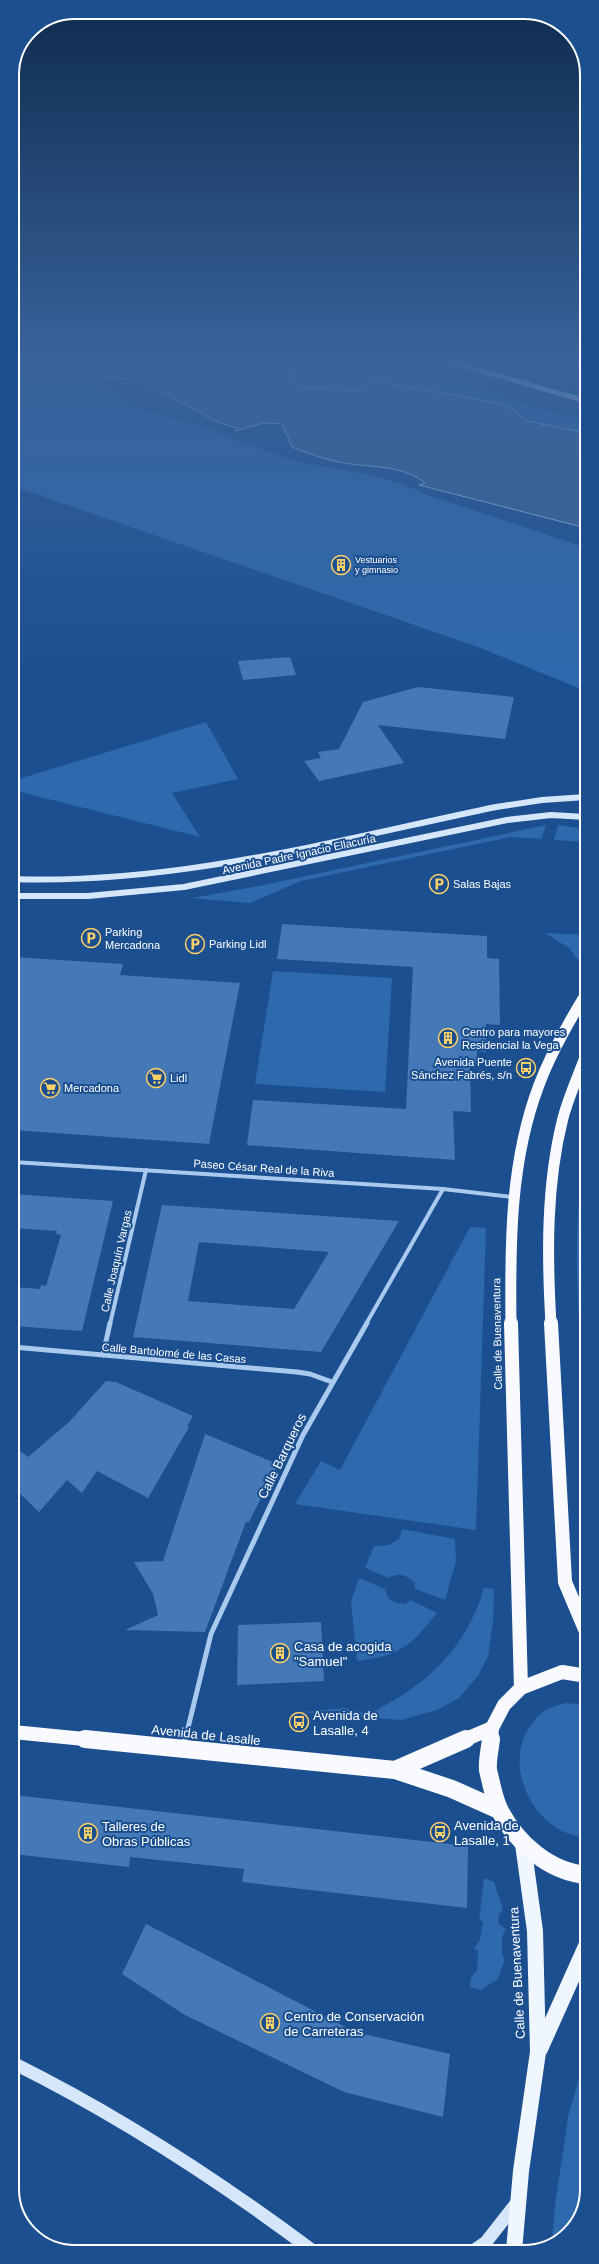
<svg xmlns="http://www.w3.org/2000/svg" width="599" height="2264" font-family="Arial,sans-serif">
<style>
.green{fill:#2e69ad}
.water{fill:#3c6290;stroke:#9cc4f0}
.building{fill:#4478b7;fill-rule:evenodd}
.lines{fill:none;stroke-linecap:round;stroke-linejoin:round}
.minor-far2{stroke:#a9c9ee;stroke-width:4}
.minor-far1{stroke:#a9c9ee;stroke-width:5}
.minor{stroke:#a9c9ee;stroke-width:6}
.secondary-far1{stroke:#d6e6fa;stroke-width:6}
.secondary{stroke:#d6e6fa;stroke-width:13}
.primary-far1{stroke:#f0f6ff;stroke-width:5}
.primary{stroke:#f0f6ff;stroke-width:16}
.trunk-far2{stroke:#f8faff;stroke-width:11}
.trunk-far1{stroke:#f8faff;stroke-width:14}
.trunk{stroke:#f8faff;stroke-width:18}
.labels{text-anchor:middle;dominant-baseline:central;stroke-width:4;stroke-linejoin:round;paint-order:stroke}
.far-poi-label{font-size:9px;fill:#fff;stroke:#1b4f8f;text-anchor:start}
.street-label{font-size:11px;fill:#fff;stroke:#1b4f8f}
.poi-label{font-size:11px;fill:#fff;stroke:#1b4f8f;text-anchor:start}
.near-street-label{font-size:13px;fill:#fff;stroke:#1b4f8f}
.near-poi-label{font-size:13px;fill:#fff;stroke:#1b4f8f;text-anchor:start}
.rim{fill:none;stroke:#fff;stroke-width:2}
</style>
<rect width="100%" height="100%" fill="#1b4f8f"/>
<g class="green">
<path d="M12,360c28,0 71,15 95,29 8,4 15,11 23,15 15,9 48,15 67,21 39,13 77,32 118,40 39,8 71,9 107,28l164,55v143l-108,-44 -466,-161z"/>
<polygon points="256,360 392,360 527,404 586,421 586,433 526,421 514,410 492,402 374,381 358,391 302,387 290,379 296,373 285,367"/>
<polygon points="206,722 238,779 172,793 200,837 12,790 12,781"/>
<polygon points="546,825 541,839 511,837 301,881 250,903 192,898 259,886"/>
<polygon points="558,825 586,829 586,842 554,840"/>
<polygon points="545,933 586,935 586,958 581,964 569,948"/>
<polygon points="273,971 392,978 385,1092 255,1084"/>
<path d="M586,1144l1,272c-9,-91 -17,-182 -1,-272z"/>
<polygon points="470,1227 486,1228 476,1530 295,1504 321,1461 340,1470"/>
<path d="M402,1529l53,10 1,22 -11,39 -30,-11v-6c-9,-8 -15,-11 -26,-5l-24,-10 9,-22 15,-1 10,-6z"/>
<path d="M359,1578l26,11 3,9 8,5 9,1 6,-4 26,13c-26,33 -37,43 -80,48l-6,-60z"/>
<path d="M484,1588l10,1 -1,33 -5,34 -10,20 -19,22 -22,12 -36,10 -98,-8 42,-4 24,6c56,-28 97,-64 115,-126z"/>
<path d="M566,1703l21,2v133c-59,-5 -93,-87 -44,-126 6,-5 16,-7 23,-9z"/>
<polygon points="484,1878 494,1882 503,1910 499,1915 498,1923 506,1929 502,1937 502,1955 505,1959 498,1979 480,1990 470,1987 471,1978 477,1970 478,1950 474,1949 480,1940 483,1921 479,1921"/>
<polygon points="587,2050 587,2189 571,2230 552,2242 555,2206 568,2117"/>
</g>
<path class="water" d="M61,360h195l29,7 11,6 -6,6 12,8 56,4 16,-10 118,21 22,8 12,11 60,12v95l-167,-43 6,-2c-23,-19 -58,-15 -86,-21 -16,-3 -31,-9 -47,-15l-10,-23 -19,-1 -27,8v-3l-21,-7 -72,-40 -33,-3z"/>
<g class="building">
<polygon points="290,657 296,675 243,680 238,661"/>
<polygon points="418,687 514,697 505,739 378,725 404,763 319,781 304,761 321,758 318,752 339,749 363,702"/>
<polygon points="282,924 487,936 487,958 499,959 500,1025 486,1024 486,1052 477,1051 476,1066 470,1066 471,1112 453,1111 455,1160 247,1145 253,1100 406,1109 413,967 277,959"/>
<polygon points="13,957 123,964 120,975 240,983 209,1144 13,1130"/>
<polygon points="13,1194 113,1201 82,1331 13,1326 13,1287 40,1289 41,1285 46,1286 61,1235 56,1234 57,1231 13,1228"/>
<path d="M162,1205l237,16 -78,131 -188,-15zM199,1242l130,10 -35,57 -106,-8z"/>
<polygon points="106,1381 116,1382 193,1416 187,1427 189,1427 148,1498 97,1471 82,1493 67,1480 39,1512 13,1487 13,1445 28,1457 69,1422"/>
<polygon points="205,1434 278,1464 249,1522 246,1522 205,1632 125,1630 158,1615 153,1594 134,1562 163,1561"/>
<polygon points="321,1622 324,1681 237,1685 238,1625"/>
<polygon points="13,1795 468,1846 467,1908 242,1882 244,1869 130,1857 129,1867 13,1854"/>
<polygon points="146,1924 355,2032 450,2054 443,2117 344,2092 185,2015 122,1974"/>
</g>
<g class="lines">
<g class="minor-far2">
<polyline points="13,1162 443,1189 513,1197"/>
<polyline points="110,1324 146,1170"/>
<polyline points="366,1324 443,1189"/>
</g>
<g class="minor-far1">
<polyline points="13,1347 297,1372 310,1374 332,1382"/>
<polyline points="103,1355 110,1323"/>
<polyline points="185,1740 211,1634 303,1435 367,1323"/>
</g>
<polyline class="minor" points="184,1745 185,1739"/>
<g class="secondary-far1">
<path d="M12,879c164,6 325,-39 484,-72l46,-7 44,-3"/>
<polyline points="12,896 88,896 184,887 507,820 551,815 586,817"/>
</g>
<g class="secondary">
<path d="M13,2063c107,53 205,117 300,188"/>
<polyline points="473,2251 486,2242 515,2205"/>
</g>
<polyline class="primary-far1" points="444,360 586,401"/>
<g class="primary">
<polyline points="540,2049 587,1944"/>
<polyline points="514,2251 521,2171 538,2052 535,1931 523,1844"/>
</g>
<g class="trunk-far2">
<path d="M511,1324c-1,-80 -1,-163 28,-239 12,-32 29,-62 47,-91"/>
<path d="M551,1324c-4,-68 -5,-139 12,-206 6,-22 15,-42 23,-63"/>
</g>
<g class="trunk-far1">
<polyline points="511,1323 521,1688"/>
<polyline points="551,1323 565,1582 587,1634"/>
<polyline points="13,1732 95,1740"/>
<polyline points="464,1740 492,1728"/>
<polyline points="491,1740 492,1728 504,1705 521,1688 562,1672 587,1676"/>
</g>
<g class="trunk">
<polyline points="85,1739 395,1770 452,1789 499,1810"/>
<path d="M491,1739c-1,10 -4,21 -3,31 3,12 6,30 12,41 17,32 49,61 87,64"/>
<polyline points="395,1770 466,1739"/>
</g>
</g>
<linearGradient id="sky" x2="0" y2="1"><stop stop-color="#0f2b4f"/><stop offset="0.53" stop-color="#39639b"/><stop offset="1" stop-color="#39639b" stop-opacity="0"/></linearGradient>
<rect width="599" height="677" fill="url(#sky)"/>
<defs>
<symbol id="building-ring" viewBox="-11 -11 22 22"><circle r="9.5" fill="#1b4f8f" stroke="#ffd166" stroke-width="1.5"/><path d="M-4-6H4V6H1V3H-1V6H-4ZM-2.5-4.3h1.7v1.8h-1.7ZM.8-4.3h1.7v1.8H.8ZM-2.5-1h1.7V.8h-1.7ZM.8-1h1.7V.8H.8Z" fill="#ffd166"/></symbol>
<symbol id="parking-ring" viewBox="-11 -11 22 22"><circle r="9.5" fill="#1b4f8f" stroke="#ffd166" stroke-width="1.5"/><path d="M-3.5-5.5H1a3.5 3.5 0 0 1 0 7H-1V5.5H-3.5ZM-1-3.4V-.6H.8a1.4 1.4 0 0 0 0-2.8Z" fill="#ffd166"/></symbol>
<symbol id="bus-ring" viewBox="-11 -11 22 22"><circle r="9.5" fill="#1b4f8f" stroke="#ffd166" stroke-width="1.5"/><path d="M-5-6H5V4H4V6H2V4H-2V6H-4V4H-5ZM-3.5-4V0h7V-4ZM-3.5 1.2v1.5H-2V1.2ZM2 1.2v1.5H3.5V1.2Z" fill="#ffd166"/></symbol>
<symbol id="supermarket-ring" viewBox="-11 -11 22 22"><circle r="9.5" fill="#1b4f8f" stroke="#ffd166" stroke-width="1.5"/><path d="M-6-5.5h2.5l.6 2H6L4.5 2H-2.5L-4.4-4H-6ZM-1.5 3.2a1.3 1.3 0 1 0 .1 0ZM3 3.2a1.3 1.3 0 1 0 .1 0Z" fill="#ffd166"/></symbol>
</defs>
<g fill-rule="evenodd">
<use href="#building-ring" x="330" y="554" width="22" height="22"/>
<use href="#parking-ring" x="428" y="873" width="22" height="22"/>
<use href="#parking-ring" x="80" y="927" width="22" height="22"/>
<use href="#parking-ring" x="184" y="933" width="22" height="22"/>
<use href="#building-ring" x="437" y="1027" width="22" height="22"/>
<use href="#bus-ring" x="515" y="1057" width="22" height="22"/>
<use href="#supermarket-ring" x="145" y="1067" width="22" height="22"/>
<use href="#supermarket-ring" x="39" y="1077" width="22" height="22"/>
<use href="#building-ring" x="269" y="1642" width="22" height="22"/>
<use href="#bus-ring" x="288" y="1711" width="22" height="22"/>
<use href="#bus-ring" x="429" y="1821" width="22" height="22"/>
<use href="#building-ring" x="77" y="1822" width="22" height="22"/>
<use href="#building-ring" x="259" y="2012" width="22" height="22"/>
</g>
<g class="labels">
<g class="far-poi-label">
<text x="355" y="560">Vestuarios<tspan x="355" dy="10">y gimnasio</tspan></text>
</g>
<g class="street-label">
<text transform="translate(299 854) rotate(-12)">Avenida Padre Ignacio Ellacuría</text>
<text transform="translate(264 1168) rotate(4)">Paseo César Real de la Riva</text>
<text transform="translate(116 1261) rotate(-77)">Calle Joaquín Vargas</text>
<text transform="translate(497 1334) rotate(-91)">Calle de Buenaventura</text>
<text transform="translate(174 1353) rotate(5)">Calle Bartolomé de las Casas</text>
</g>
<g class="poi-label">
<text x="453" y="884">Salas Bajas</text>
<text x="105" y="932">Parking<tspan x="105" dy="13">Mercadona</tspan></text>
<text x="209" y="944">Parking Lidl</text>
<text x="462" y="1032">Centro para mayores<tspan x="462" dy="13">Residencial la Vega</tspan></text>
<text x="512" y="1062" text-anchor="end">Avenida Puente<tspan x="512" dy="13">Sánchez Fabrés, s/n</tspan></text>
<text x="170" y="1078">Lidl</text>
<text x="64" y="1088">Mercadona</text>
</g>
<g class="near-street-label">
<text transform="translate(282 1456) rotate(-64)">Calle Barqueros</text>
<text transform="translate(206 1735) rotate(6)">Avenida de Lasalle</text>
<text transform="translate(517 1973) rotate(-93)">Calle de Buenaventura</text>
</g>
<g class="near-poi-label">
<text x="294" y="1646">Casa de acogida<tspan x="294" dy="15">"Samuel"</tspan></text>
<text x="313" y="1715">Avenida de<tspan x="313" dy="15">Lasalle, 4</tspan></text>
<text x="454" y="1825">Avenida de<tspan x="454" dy="15">Lasalle, 1</tspan></text>
<text x="102" y="1826">Talleres de<tspan x="102" dy="15">Obras Públicas</tspan></text>
<text x="284" y="2016">Centro de Conservación<tspan x="284" dy="15">de Carreteras</tspan></text>
</g>
</g>
<path d="M0 0H599V2264H0ZM75 19H524A56 56 0 0 1 580 75V2189A56 56 0 0 1 524 2245H75A56 56 0 0 1 19 2189V75A56 56 0 0 1 75 19Z" fill="#1b4f8f" fill-rule="evenodd"/>
<path class="rim" d="M75 19H524A56 56 0 0 1 580 75V2189A56 56 0 0 1 524 2245H75A56 56 0 0 1 19 2189V75A56 56 0 0 1 75 19Z"/>
</svg>
